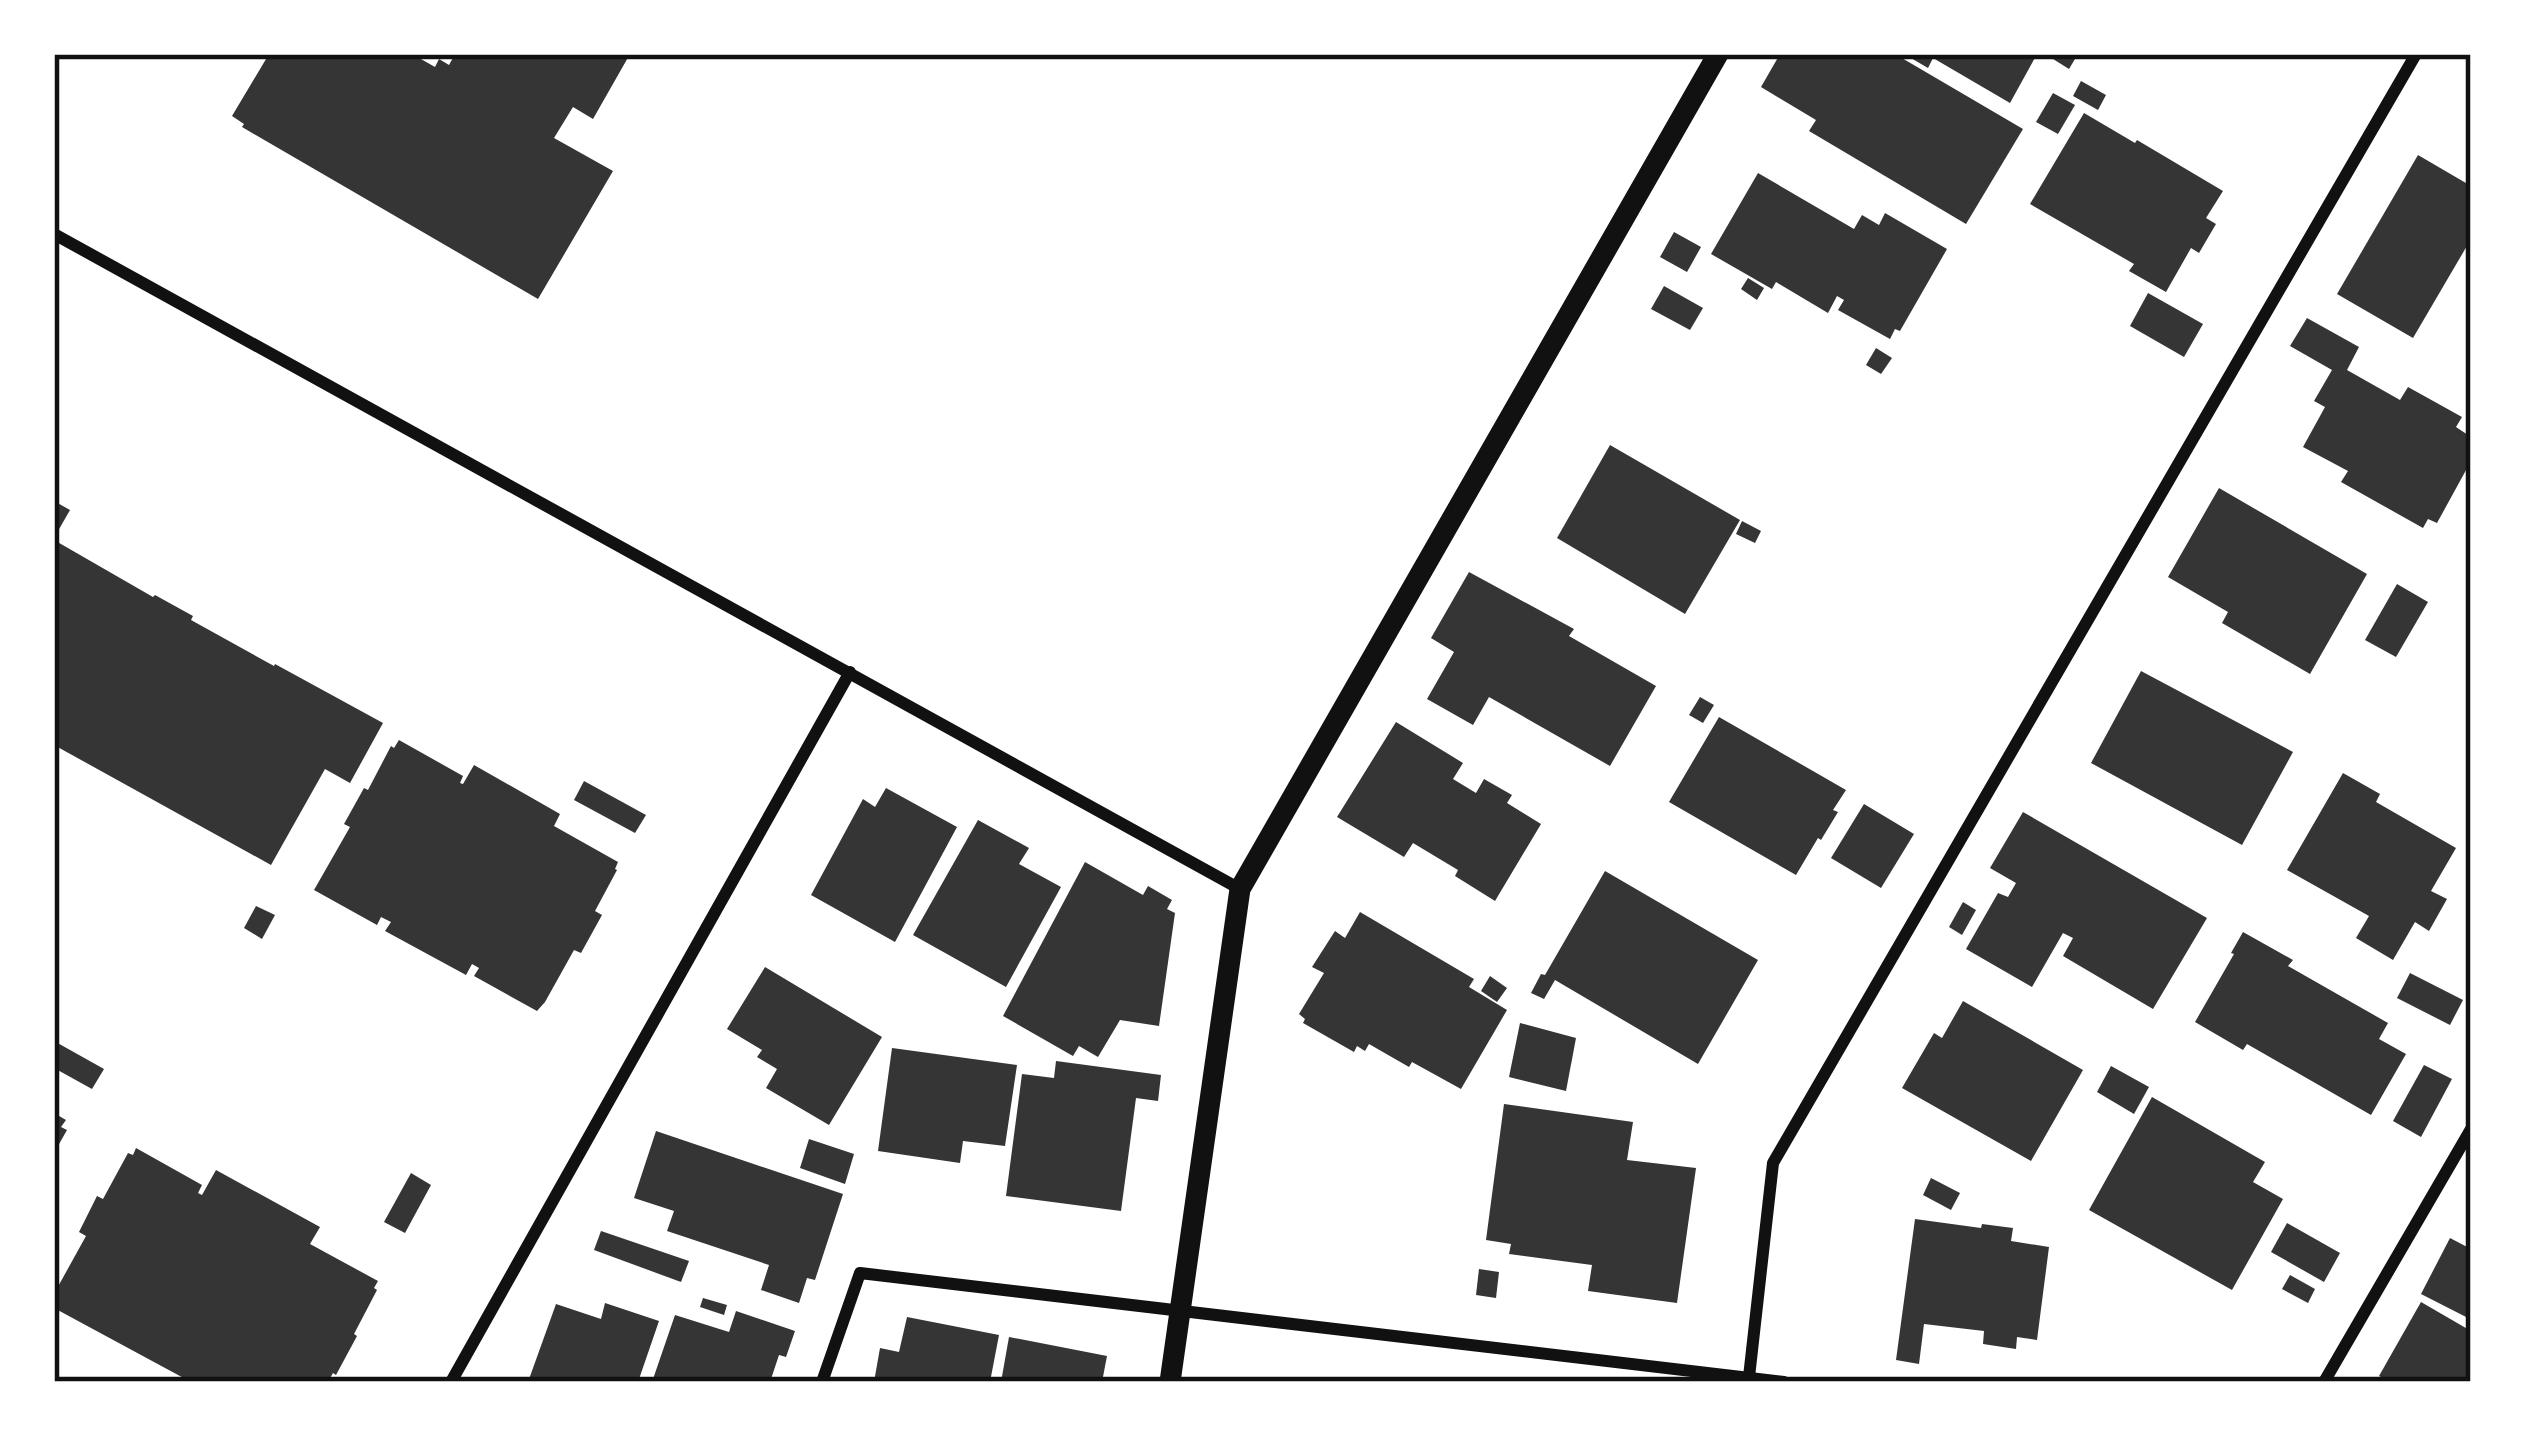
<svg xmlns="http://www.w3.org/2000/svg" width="2525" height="1436" font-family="'Noto Sans',sans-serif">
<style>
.building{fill:#353535}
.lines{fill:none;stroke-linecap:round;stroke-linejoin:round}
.minor{stroke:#111;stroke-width:12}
.tertiary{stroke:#111;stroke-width:21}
.neatline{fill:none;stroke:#111;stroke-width:4.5}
</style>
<rect width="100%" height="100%" fill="#fff"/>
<g class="building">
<polygon points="269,54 412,54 435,67 439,59 449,65 455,54 630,54 593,119 573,107 554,138 613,171 538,299 242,127 244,124 232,116"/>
<polygon points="1780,54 1895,54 2023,129 1966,224 1809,131 1816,120 1761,87"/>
<polygon points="1904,54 2037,54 2010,103 1933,58 1928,68"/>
<polygon points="2045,54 2078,54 2069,69"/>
<polygon points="2081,81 2106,95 2098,110 2073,96"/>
<polygon points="2053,93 2075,105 2058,134 2036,122"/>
<polygon points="2084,113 2135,143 2137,140 2223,191 2206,218 2216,224 2199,253 2191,248 2166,292 2129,271 2134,264 2030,204"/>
<polygon points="2418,155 2471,186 2471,239 2413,338 2337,294"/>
<polygon points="1758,173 1854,229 1862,215 1879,225 1885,213 1947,249 1900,331 1895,329 1890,339 1838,310 1844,300 1837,296 1828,313 1776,282 1772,289 1711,254"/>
<polygon points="1674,232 1701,247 1687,272 1660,257"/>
<polygon points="1748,278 1764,288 1757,300 1741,289"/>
<polygon points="1664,286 1703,308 1690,330 1651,309"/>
<polygon points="2148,293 2203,324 2184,357 2130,326"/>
<polygon points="2307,318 2359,347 2347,370 2400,400 2408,387 2462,417 2456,427 2471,437 2471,461 2437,523 2428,519 2423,528 2341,482 2348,471 2303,447 2325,407 2314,401 2332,370 2290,346"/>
<polygon points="1876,348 1892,358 1881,374 1866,365"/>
<polygon points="1610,445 1740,520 1685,614 1557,538"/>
<polygon points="2219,488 2367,574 2310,674 2222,623 2228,612 2168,577"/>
<polygon points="54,501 70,510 54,538"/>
<polygon points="1742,521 1761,531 1755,543 1736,534"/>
<polygon points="54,540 153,597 155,595 193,616 191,620 274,666 275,664 383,723 350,783 325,769 271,865 54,745"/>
<polygon points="1469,572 1574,629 1569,636 1656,686 1610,766 1489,697 1473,725 1427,699 1454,652 1431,638"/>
<polygon points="2397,584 2428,602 2396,657 2365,640"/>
<polygon points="2141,671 2293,752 2242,845 2091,763"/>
<polygon points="1700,697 1714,705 1703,723 1689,715"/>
<polygon points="1719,717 1846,790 1833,810 1838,812 1821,840 1818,838 1796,875 1669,802"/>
<polygon points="1396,722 1463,763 1453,779 1476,793 1484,779 1512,795 1507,803 1541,824 1495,901 1455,876 1458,870 1413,843 1404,857 1337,817"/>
<polygon points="399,740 463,776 460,783 463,784 474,765 560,814 554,826 618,862 615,869 617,870 595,911 602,915 581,953 574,950 545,1002 537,1011 474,976 479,968 472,964 466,975 385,931 391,922 381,917 377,925 314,890 350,827 344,824 364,788 368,790 391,746 394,748"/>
<polygon points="2343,773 2380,794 2376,802 2456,848 2431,891 2447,899 2429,931 2415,922 2393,960 2356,938 2369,916 2287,870"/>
<polygon points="584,781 646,815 635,833 574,800"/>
<polygon points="886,788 957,827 895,942 811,895 863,799 875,807"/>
<polygon points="1864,804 1914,834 1881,888 1831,858"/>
<polygon points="2023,812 2207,918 2153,1009 2063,956 2073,938 2063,933 2032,987 1966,949 1998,893 2008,897 2016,883 1990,868"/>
<polygon points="978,820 1029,848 1019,864 1061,887 1006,987 913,935"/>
<polygon points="1085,862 1143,895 1148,886 1172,900 1167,909 1175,913 1159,1026 1120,1020 1098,1057 1079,1046 1073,1056 1003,1016"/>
<polygon points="1605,871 1758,960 1698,1064 1555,980 1544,999 1531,993 1541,974 1545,975"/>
<polygon points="1963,902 1976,910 1962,935 1949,927"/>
<polygon points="256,906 275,915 262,939 244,928"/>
<polygon points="1360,912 1474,979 1469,987 1507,1010 1461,1089 1412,1062 1409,1067 1369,1044 1365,1051 1357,1046 1354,1052 1303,1023 1305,1019 1299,1014 1324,973 1312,967 1335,931 1345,938"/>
<polygon points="2243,932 2293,960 2288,966 2388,1023 2379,1039 2406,1054 2371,1115 2247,1044 2243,1050 2195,1022 2234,954 2231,953"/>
<polygon points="765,967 882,1037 829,1125 766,1088 777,1069 757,1057 762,1050 727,1029"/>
<polygon points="2410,973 2463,1000 2450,1025 2397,998"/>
<polygon points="1490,976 1507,988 1497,1002 1481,991"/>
<polygon points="1963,1001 2083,1070 2031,1161 1902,1088 1934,1033 1942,1038"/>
<polygon points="1520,1023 1576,1038 1566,1091 1509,1077"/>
<polygon points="54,1041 104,1069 92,1089 54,1068"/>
<polygon points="892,1048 1017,1065 1005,1146 963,1141 960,1163 878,1151"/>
<polygon points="1056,1061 1161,1075 1158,1101 1136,1098 1121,1211 1006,1196 1022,1074 1054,1078"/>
<polygon points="2424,1065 2452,1079 2421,1137 2393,1121"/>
<polygon points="2111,1066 2149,1087 2134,1114 2097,1092"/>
<polygon points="2152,1097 2265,1162 2253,1182 2283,1199 2232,1290 2089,1210"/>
<polygon points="1504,1104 1633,1122 1627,1160 1696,1168 1677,1303 1588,1291 1592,1265 1509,1254 1511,1244 1486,1240"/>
<polygon points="54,1113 66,1120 61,1127 67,1130 54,1153"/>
<polygon points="656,1131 843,1194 815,1280 807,1278 799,1303 761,1290 769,1265 667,1231 674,1211 634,1198"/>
<polygon points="809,1139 854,1154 845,1184 800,1168"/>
<polygon points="136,1148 202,1185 198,1193 202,1195 216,1170 320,1227 310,1244 378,1281 374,1288 377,1290 354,1334 357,1336 336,1375 333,1373 328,1382 191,1382 54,1308 58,1294 55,1292 86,1236 79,1232 97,1196 103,1199 128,1153 133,1155"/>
<polygon points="411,1173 431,1185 405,1233 384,1222"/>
<polygon points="1931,1178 1960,1193 1951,1210 1923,1195"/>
<polygon points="1915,1219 1981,1228 1982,1224 2013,1228 2011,1241 2049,1247 2037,1340 2017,1337 2016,1349 1983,1344 1984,1331 1924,1324 1919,1364 1896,1360"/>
<polygon points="2287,1223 2340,1253 2324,1282 2271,1252"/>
<polygon points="601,1231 689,1261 681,1282 594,1250"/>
<polygon points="2450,1238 2471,1249 2470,1319 2421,1294"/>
<polygon points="1479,1269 1499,1272 1496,1298 1476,1295"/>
<polygon points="2290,1275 2315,1289 2308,1303 2282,1289"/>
<polygon points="703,1298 727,1305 724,1315 700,1307"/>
<polygon points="2421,1302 2471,1331 2471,1382 2390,1382 2379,1376"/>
<polygon points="605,1303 659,1321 638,1382 528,1382 556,1304 601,1319"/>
<polygon points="736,1311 795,1331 786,1357 779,1355 770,1382 652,1382 675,1315 729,1332"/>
<polygon points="907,1317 999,1335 990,1382 874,1382 880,1348 899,1352"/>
<polygon points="1009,1337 1107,1356 1102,1382 1001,1382"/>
</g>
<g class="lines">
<g class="minor">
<polyline points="54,234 1240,889"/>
<polyline points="1749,1377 1773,1163 2416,54"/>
<polyline points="451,1382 850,672"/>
<polyline points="822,1382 860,1273 1784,1382"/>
<polyline points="2324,1382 2471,1129"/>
</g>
<polyline class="tertiary" points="1170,1382 1240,889 1718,54"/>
</g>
<rect width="2525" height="1436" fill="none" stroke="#ffffff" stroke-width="114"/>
<rect x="57" y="57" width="2411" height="1322" class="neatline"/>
</svg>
